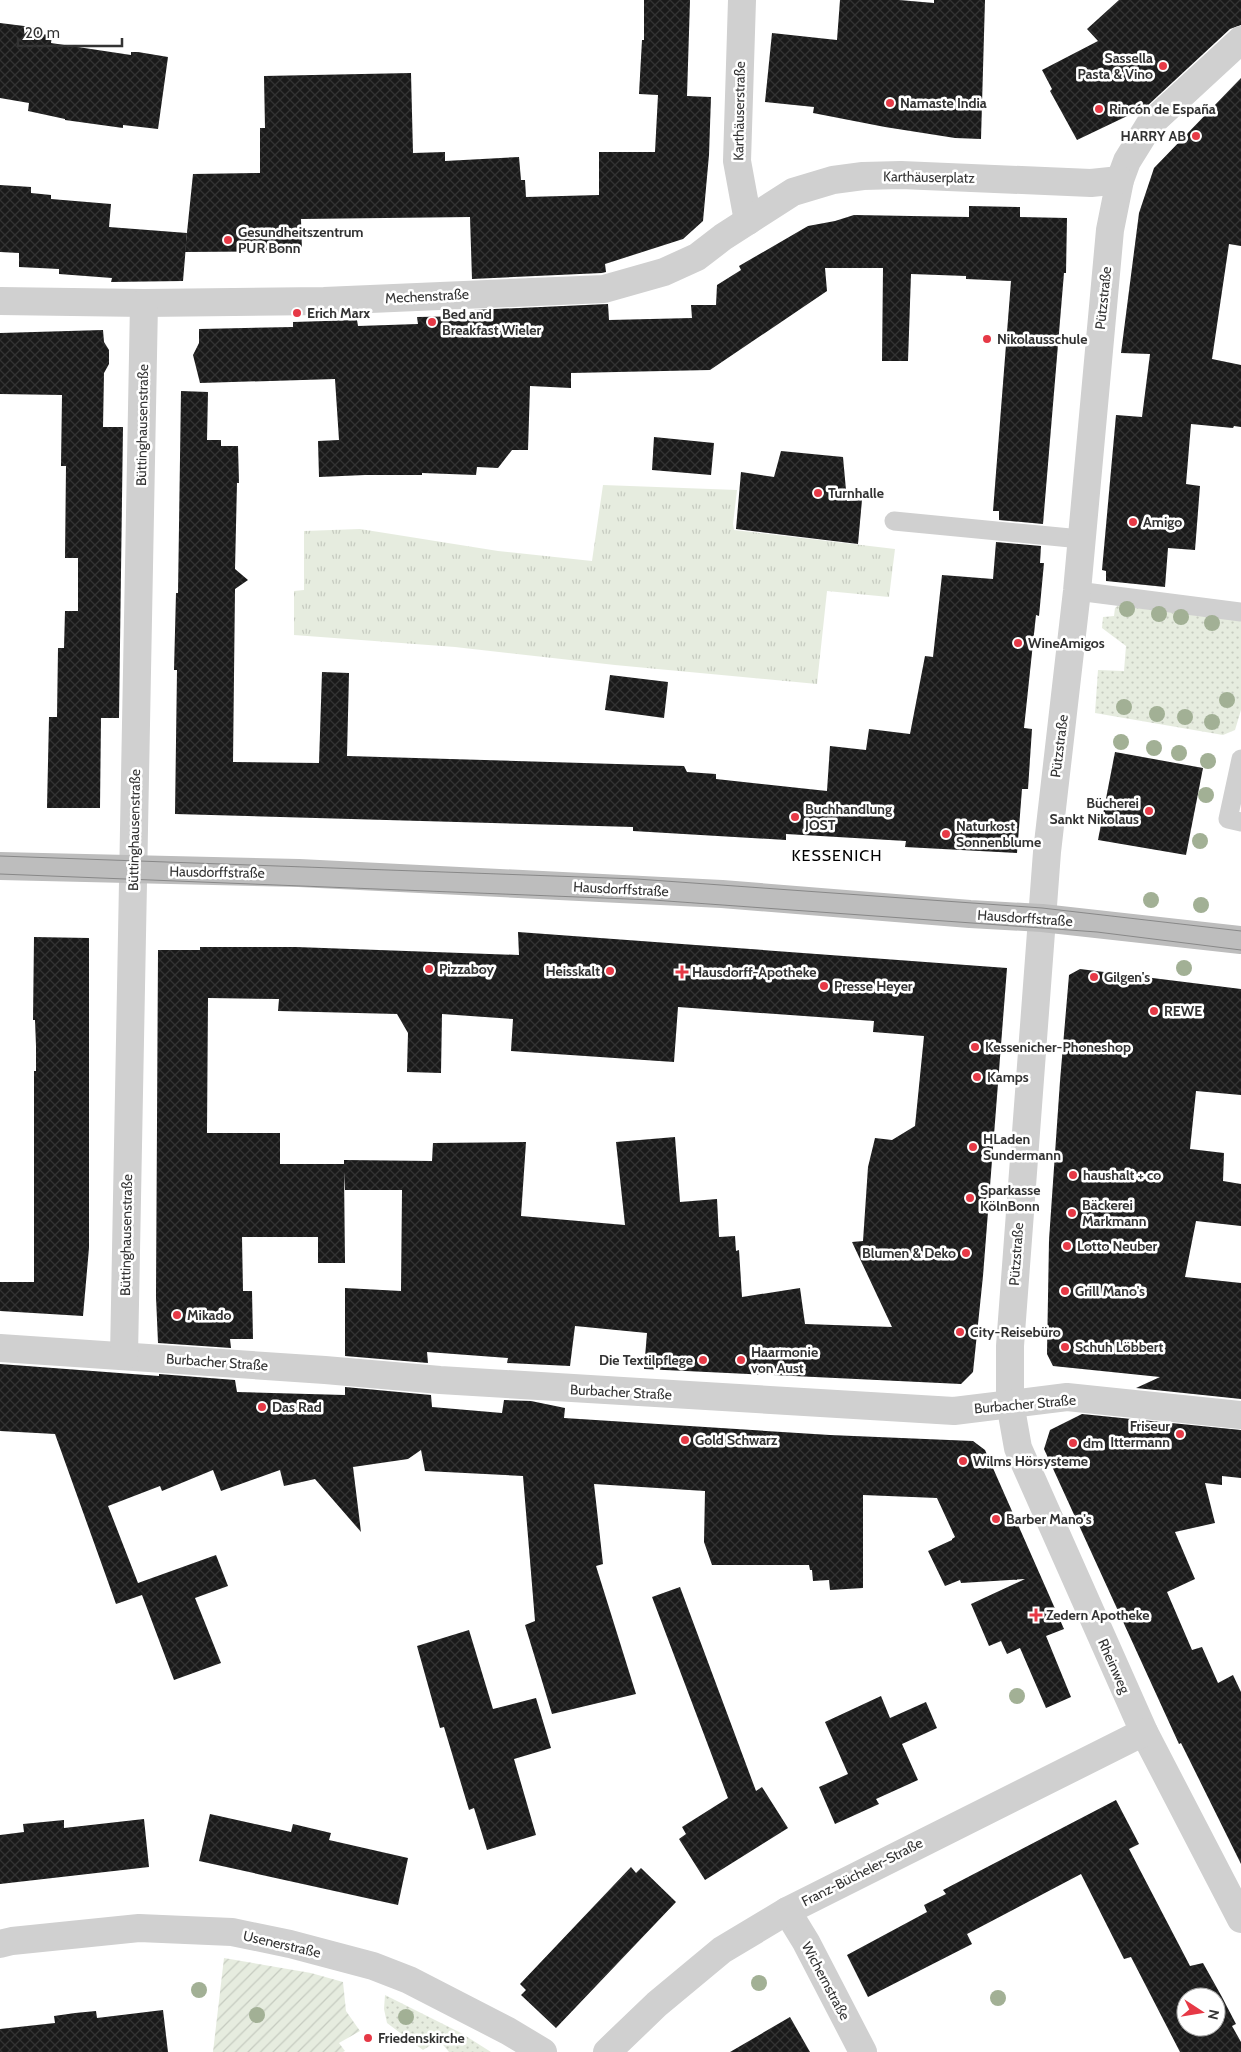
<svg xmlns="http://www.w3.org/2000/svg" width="1241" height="2052" font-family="Cabin,sans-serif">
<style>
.grass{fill:url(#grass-dots)}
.park{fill:url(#park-tufts)}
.garden{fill:url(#garden-furrows)}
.building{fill:url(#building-cross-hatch);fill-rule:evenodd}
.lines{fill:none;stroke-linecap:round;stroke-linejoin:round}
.service{stroke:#d0d0d0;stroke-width:19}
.minor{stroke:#d0d0d0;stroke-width:28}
.secondary{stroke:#bdbdbd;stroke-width:28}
.tram{stroke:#888;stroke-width:1}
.tree{fill:#a2b095}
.poi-dot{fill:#e63946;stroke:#fff;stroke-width:2}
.labels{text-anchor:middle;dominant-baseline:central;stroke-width:5;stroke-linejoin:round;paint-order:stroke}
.poi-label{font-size:14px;font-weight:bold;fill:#333;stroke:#fff;text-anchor:start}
.street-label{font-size:14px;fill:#333;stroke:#fff}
.quarter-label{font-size:16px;letter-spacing:1px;fill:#000;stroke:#fff}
</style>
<defs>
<pattern id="grass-dots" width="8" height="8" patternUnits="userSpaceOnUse" patternTransform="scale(1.25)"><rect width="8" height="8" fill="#e6ecdf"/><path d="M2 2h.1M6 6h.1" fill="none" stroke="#c6cbc0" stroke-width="1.8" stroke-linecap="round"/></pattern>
<pattern id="park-tufts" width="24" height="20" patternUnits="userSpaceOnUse" patternTransform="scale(1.25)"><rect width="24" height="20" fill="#e6ecdf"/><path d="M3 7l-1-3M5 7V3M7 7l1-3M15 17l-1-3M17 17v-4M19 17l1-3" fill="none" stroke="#c6cbc0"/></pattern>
<pattern id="garden-furrows" width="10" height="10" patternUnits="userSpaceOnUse" patternTransform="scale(1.25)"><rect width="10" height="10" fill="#e6ecdf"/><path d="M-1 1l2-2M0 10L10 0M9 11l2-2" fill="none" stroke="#c6cbc0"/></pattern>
<pattern id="building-cross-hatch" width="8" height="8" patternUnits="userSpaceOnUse" patternTransform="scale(1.25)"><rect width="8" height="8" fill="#1a1a1a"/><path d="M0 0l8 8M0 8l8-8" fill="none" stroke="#333"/></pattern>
</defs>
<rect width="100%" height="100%" fill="#fff"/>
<g class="grass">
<polygon points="1123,601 1241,619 1241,710 1235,730 1223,735 1095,713 1098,670 1124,671 1126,646 1102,628 1103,617 1114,616 1115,608"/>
<polygon points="385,1995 461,2033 491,2052 449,2052 439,2040 423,2050 387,2023 384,2009"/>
</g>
<polygon class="park" points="603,485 737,490 733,524 734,530 895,549 889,597 827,591 817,684 615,665 455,647 294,635 294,591 304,590 304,531 360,529 498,551 592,561"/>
<polygon class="garden" points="224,1958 311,1973 343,1982 346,2011 360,2031 339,2043 345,2051 343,2052 213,2052"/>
<g class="building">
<polygon points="644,0 690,0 687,96 711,97 709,155 703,221 683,239 605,264 606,272 602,273 472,279 470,217 301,219 302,251 185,252 193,174 260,173 260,128 265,128 264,76 411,73 413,153 445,152 445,161 519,157 521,180 525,180 526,197 599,195 599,152 655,152 658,95 639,94 642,40 644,40"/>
<polygon points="840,0 899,0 934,3 934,0 985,0 981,139 955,138 885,127 813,113 814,107 765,102 772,33 837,40"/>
<polygon points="1119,0 1241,0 1241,25 1230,29 1146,107 1077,140 1050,91 1052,89 1042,70 1098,41 1087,29"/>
<polygon points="0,23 40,28 40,34 52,35 51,43 131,55 131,52 138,52 168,57 158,129 123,125 123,128 65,120 65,119 28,111 29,103 0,98"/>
<polygon points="1241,78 1241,246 1229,244 1212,359 1241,365 1241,427 1234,426 1233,428 1191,424 1186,484 1200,486 1195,550 1168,548 1165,587 1106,581 1106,571 1102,570 1116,415 1142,417 1150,354 1121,353 1139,213 1154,168"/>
<polygon points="0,185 31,187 31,193 51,195 51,199 111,204 109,227 187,233 183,281 111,282 112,278 59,274 59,269 19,267 19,253 0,252"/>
<polygon points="969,206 1020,207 1020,217 1067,218 1066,273 1064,273 1043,524 999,520 999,511 993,511 1011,281 966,279 966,276 911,274 908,361 882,361 883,268 825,268 827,291 710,370 571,373 571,388 530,386 528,450 512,450 498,468 477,467 476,475 422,473 422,475 365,475 319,477 318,441 339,440 335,379 200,383 193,355 199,343 199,329 293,327 293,322 357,320 358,326 418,324 417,317 473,316 473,310 608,304 609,320 692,318 691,305 716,305 717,285 741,270 739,266 808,226 835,221 854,215 969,217"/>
<polygon points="103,330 104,342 109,350 109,364 104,373 103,427 123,427 119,718 101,718 100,808 47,808 49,717 57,717 58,648 64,648 65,611 78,611 78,558 65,558 66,466 61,466 62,395 0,394 0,333"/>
<polygon points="181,391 208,392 207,440 221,440 221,446 238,446 239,483 237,483 235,569 248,580 235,589 233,762 319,763 322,672 349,673 347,756 684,766 687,772 716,774 716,779 827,791 830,746 866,750 869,729 910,734 925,656 933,657 942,575 993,579 996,542 1041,546 1040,563 1044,563 1039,616 1036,615 1024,728 1032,729 1028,789 1022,789 1017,853 905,847 906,841 786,834 786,840 633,831 633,827 175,814 177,670 174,670 176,593 178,593"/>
<polygon points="654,437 714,443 711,475 652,470"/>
<polygon points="781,451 843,457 847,501 862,500 858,544 736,529 741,472 774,477"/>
<polygon points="610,675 668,682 664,718 605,710"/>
<polygon points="1115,752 1203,768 1186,855 1098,840"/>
<path d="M518,932l489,36 -24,308 -10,96 -12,12 -317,-15 3,-36 -72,-7 -5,40 -63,-3 1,-5 -81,-6 1,11 -83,-7v-68l56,3 1,-101h-57l-1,-18 1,91h-27v-26h-76l1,54h9l1,48h-23l1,9 -73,-5 -2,-46 2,-347h42v-3h96l223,8zM208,998l71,1 -1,12 119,3 11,19 -1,39 34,1 1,-59 71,5 -2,32 163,11 4,-55 196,14 -1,11 51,4 -9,90 -23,14 -17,-2 -7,29 -5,74 -11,1 40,85 -87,-3 -5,-36 -58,9 -3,-47 -3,1 -1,-15 -16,1 -2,-38 -37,3 -5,-65 -59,5 9,83 -104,-9 5,-74 -93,1 -1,18 -88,-1v4h-64v-31h-73z"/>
<polygon points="34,937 89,938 89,1248 83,1316 0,1311 0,1282 34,1282 34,1071 36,1071 36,1046 35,1020 33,1020"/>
<polygon points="1080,969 1241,989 1241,1095 1196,1091 1190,1149 1224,1153 1223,1181 1241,1184 1241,1226 1196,1221 1185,1277 1241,1283 1241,1399 1136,1388 1160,1377 1053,1366 1047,1354 1049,1240 1060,1081 1069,975"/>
<polygon points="0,1364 159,1376 159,1374 235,1380 237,1392 345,1395 345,1387 431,1395 432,1407 502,1413 504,1400 531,1401 565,1408 564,1418 830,1435 973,1441 985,1450 1064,1629 1046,1636 1071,1697 1046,1708 1020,1648 1007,1654 1001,1641 989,1646 971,1604 1025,1579 961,1583 960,1580 945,1586 928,1551 952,1540 952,1539 955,1537 937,1498 863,1495 863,1588 830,1590 829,1580 813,1581 812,1570 810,1570 809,1565 712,1565 704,1542 705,1491 594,1484 603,1564 596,1566 636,1694 552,1714 525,1625 535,1621 523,1476 425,1471 421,1450 408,1459 353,1467 361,1532 315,1479 284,1486 280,1470 221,1491 213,1470 162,1491 160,1486 108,1506 138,1583 216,1555 228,1586 195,1598 221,1663 174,1680 142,1595 116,1604 55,1434 0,1431"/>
<polygon points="1082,1414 1241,1430 1241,1478 1222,1476 1222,1485 1205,1483 1215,1523 1175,1532 1195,1579 1167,1592 1192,1650 1202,1647 1218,1683 1233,1675 1241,1692 1241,1864 1181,1743 1179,1744 1044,1449 1050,1430"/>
<polygon points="680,1587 756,1791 762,1787 788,1828 705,1880 679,1839 686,1834 682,1827 728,1798 652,1597"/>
<polygon points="469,1630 493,1709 536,1698 551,1748 514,1759 536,1835 487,1850 474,1808 469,1810 444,1727 440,1728 417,1646"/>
<polygon points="881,1696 890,1718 926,1702 937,1728 902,1744 918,1780 876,1799 879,1804 835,1824 819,1787 848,1774 825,1722"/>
<path d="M1116,1800l23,44 -10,5 61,117 13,-3 19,34 14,27 -4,2 9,16v10h-61l-49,-95 -7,2 -43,-85 -114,60 5,10 -104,53 -21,-42 80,-43 -3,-7 22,-11 -3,-4zM1186,1997h30v30h-30z"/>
<polygon points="210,1814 291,1832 293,1824 331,1833 329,1840 408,1858 398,1905 199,1861"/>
<polygon points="144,1819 149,1867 0,1884 0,1835 24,1832 23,1824 64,1820 64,1828"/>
<polygon points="631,1867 636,1873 641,1868 676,1902 556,2028 521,1995 526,1990 520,1984"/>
<polygon points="163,2010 168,2052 0,2052 0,2029 55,2023 54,2016 75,2013 96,2011 97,2018"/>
<polygon points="790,2017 810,2052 730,2052"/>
</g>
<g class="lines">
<g class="service">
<polyline points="894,521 1081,539"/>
<polyline points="1077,591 1241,612"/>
<polyline points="1241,759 1228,819 1241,822"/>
</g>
<g class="minor">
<polyline points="742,0 737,161 748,221"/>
<polyline points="1241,40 1150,124 1127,161 1120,180 1110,230 1077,591 1047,852 1010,1346 1010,1403 1018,1448 1144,1732 1241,1919"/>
<polyline points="0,301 144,303 324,301 604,289 664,272 697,257 723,237 793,192 833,180 863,176 901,175 1091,183 1120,180"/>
<polyline points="0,1348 325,1370 440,1380 954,1411 1067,1397 1241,1415"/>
<polyline points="124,1356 144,303"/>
<polyline points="787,1911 806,1942 863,2052"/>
<polyline points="0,1944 12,1941 139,1928 232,1932 290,1944 373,1966 409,1980 508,2031 543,2052"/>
<polyline points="607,2052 657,2004 722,1950 787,1911 1144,1732"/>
</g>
<polyline class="secondary" points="0,866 299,873 722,894 970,914 1042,918 1241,940"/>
<g class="tram">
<polyline points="0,856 637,879 1042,908 1241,931"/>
<polyline points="0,874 653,900 1097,932 1241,950"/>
</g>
</g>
<g class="tree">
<circle cx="1127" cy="609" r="8"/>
<circle cx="1159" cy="614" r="8"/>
<circle cx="1181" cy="617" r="8"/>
<circle cx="1212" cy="623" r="8"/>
<circle cx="1227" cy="700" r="8"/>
<circle cx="1124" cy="707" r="8"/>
<circle cx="1157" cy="714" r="8"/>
<circle cx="1185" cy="717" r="8"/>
<circle cx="1212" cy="722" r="8"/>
<circle cx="1121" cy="742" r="8"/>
<circle cx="1154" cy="748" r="8"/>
<circle cx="1179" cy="753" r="8"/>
<circle cx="1208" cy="761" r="8"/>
<circle cx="1206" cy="795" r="8"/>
<circle cx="1200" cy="841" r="8"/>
<circle cx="1151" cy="900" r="8"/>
<circle cx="1201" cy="905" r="8"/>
<circle cx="1184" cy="968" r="8"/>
<circle cx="1017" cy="1696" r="8"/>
<circle cx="759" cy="1983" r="8"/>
<circle cx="199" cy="1990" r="8"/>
<circle cx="998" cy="1998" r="8"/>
<circle cx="257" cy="2015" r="8"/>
<circle cx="406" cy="2017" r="8"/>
</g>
<g class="poi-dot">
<circle cx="1163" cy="66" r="5"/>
<circle cx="890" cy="103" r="5"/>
<circle cx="1099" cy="109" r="5"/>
<circle cx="1196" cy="136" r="5"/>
<circle cx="228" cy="240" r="5"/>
<circle cx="297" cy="313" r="5"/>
<circle cx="432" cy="322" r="5"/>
<circle cx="987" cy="339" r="5"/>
<circle cx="818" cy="493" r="5"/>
<circle cx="1133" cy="522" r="5"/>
<circle cx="1018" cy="643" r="5"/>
<circle cx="1149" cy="811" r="5"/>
<circle cx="795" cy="817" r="5"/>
<circle cx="946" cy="834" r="5"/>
<circle cx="429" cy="969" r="5"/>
<circle cx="610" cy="971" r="5"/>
<path d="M679.5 964.5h5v5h5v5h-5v5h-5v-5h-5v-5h5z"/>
<circle cx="1094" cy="977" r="5"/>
<circle cx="824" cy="986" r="5"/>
<circle cx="1154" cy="1011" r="5"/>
<circle cx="975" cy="1047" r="5"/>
<circle cx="977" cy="1077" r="5"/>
<circle cx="973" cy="1147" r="5"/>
<circle cx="1073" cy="1175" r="5"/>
<circle cx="970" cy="1198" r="5"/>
<circle cx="1072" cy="1213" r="5"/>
<circle cx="1067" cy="1246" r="5"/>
<circle cx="966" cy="1253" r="5"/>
<circle cx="1065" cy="1291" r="5"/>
<circle cx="177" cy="1315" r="5"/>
<circle cx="960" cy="1332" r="5"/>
<circle cx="1065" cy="1347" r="5"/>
<circle cx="703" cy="1360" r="5"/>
<circle cx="741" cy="1360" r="5"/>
<circle cx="262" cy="1407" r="5"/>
<circle cx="1180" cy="1434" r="5"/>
<circle cx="685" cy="1440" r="5"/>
<circle cx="1073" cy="1443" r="5"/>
<circle cx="963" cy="1461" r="5"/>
<circle cx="996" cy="1519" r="5"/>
<path d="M1033.5 1607.5h5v5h5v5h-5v5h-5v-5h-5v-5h5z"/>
<circle cx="368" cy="2038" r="5"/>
</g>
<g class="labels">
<g class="poi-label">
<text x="1153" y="58" text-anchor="end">Sassella<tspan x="1153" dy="16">Pasta &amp; Vino</tspan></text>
<text x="900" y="103">Namaste India</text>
<text x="1109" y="109">Rincón de España</text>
<text x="1186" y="136" text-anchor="end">HARRY AB</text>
<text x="238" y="232">Gesundheitszentrum<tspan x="238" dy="16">PUR Bonn</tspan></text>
<text x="307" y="313">Erich Marx</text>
<text x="442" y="314">Bed and<tspan x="442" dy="16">Breakfast Wieler</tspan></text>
<text x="997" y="339">Nikolausschule</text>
<text x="828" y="493">Turnhalle</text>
<text x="1143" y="522">Amigo</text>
<text x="1028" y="643">WineAmigos</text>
<text x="1139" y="803" text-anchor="end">Bücherei<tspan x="1139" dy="16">Sankt Nikolaus</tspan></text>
<text x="805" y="809">Buchhandlung<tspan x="805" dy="16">JOST</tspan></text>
<text x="956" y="826">Naturkost<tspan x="956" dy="16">Sonnenblume</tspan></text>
<text x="439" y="969">Pizzaboy</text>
<text x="600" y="971" text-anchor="end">Heisskalt</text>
<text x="692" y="972">Hausdorff-Apotheke</text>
<text x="1104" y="977">Gilgen's</text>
<text x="834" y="986">Presse Heyer</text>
<text x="1164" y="1011">REWE</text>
<text x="985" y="1047">Kessenicher-Phoneshop</text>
<text x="987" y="1077">Kamps</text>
<text x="983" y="1139">HLaden<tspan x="983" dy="16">Sundermann</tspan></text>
<text x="1083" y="1175">haushalt + co</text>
<text x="980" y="1190">Sparkasse<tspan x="980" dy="16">KölnBonn</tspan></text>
<text x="1082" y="1205">Bäckerei<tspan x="1082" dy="16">Markmann</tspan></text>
<text x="1077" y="1246">Lotto Neuber</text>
<text x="956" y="1253" text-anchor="end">Blumen &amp; Deko</text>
<text x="1075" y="1291">Grill Mano's</text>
<text x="187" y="1315">Mikado</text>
<text x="970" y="1332">City-Reisebüro</text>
<text x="1075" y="1347">Schuh Löbbert</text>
<text x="751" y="1352">Haarmonie<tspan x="751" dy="16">von Aust</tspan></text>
<text x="693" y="1360" text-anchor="end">Die Textilpflege</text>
<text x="272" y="1407">Das Rad</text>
<text x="1170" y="1426" text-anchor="end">Friseur<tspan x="1170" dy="16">Ittermann</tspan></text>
<text x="695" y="1440">Gold Schwarz</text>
<text x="1083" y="1443">dm</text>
<text x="973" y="1461">Wilms Hörsysteme</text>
<text x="1006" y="1519">Barber Mano's</text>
<text x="1046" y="1615">Zedern Apotheke</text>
<text x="378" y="2038">Friedenskirche</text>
</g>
<g class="street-label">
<text transform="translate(739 111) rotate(-89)">Karthäuserstraße</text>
<text transform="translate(929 177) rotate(1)">Karthäuserplatz</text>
<text transform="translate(427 296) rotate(-3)">Mechenstraße</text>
<text transform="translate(1103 298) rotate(-84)">Pützstraße</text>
<text transform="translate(142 425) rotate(-89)">Büttinghausenstraße</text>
<text transform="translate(1059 746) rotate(-83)">Pützstraße</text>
<text transform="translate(134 830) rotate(-89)">Büttinghausenstraße</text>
<text transform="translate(217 872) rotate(1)">Hausdorffstraße</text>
<text transform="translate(621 889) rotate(3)">Hausdorffstraße</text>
<text transform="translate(1025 918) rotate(4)">Hausdorffstraße</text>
<text transform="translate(126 1235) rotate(-89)">Büttinghausenstraße</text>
<text transform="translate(1016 1254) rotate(-86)">Pützstraße</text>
<text transform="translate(217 1362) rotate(4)">Burbacher Straße</text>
<text transform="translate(621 1392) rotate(3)">Burbacher Straße</text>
<text transform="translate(1025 1404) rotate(-5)">Burbacher Straße</text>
<text transform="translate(1114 1666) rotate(66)">Rheinweg</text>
<text transform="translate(862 1872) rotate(-27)">Franz-Bücheler-Straße</text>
<text transform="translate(282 1944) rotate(13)">Usenerstraße</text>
<text transform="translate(826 1981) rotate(62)">Wichernstraße</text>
</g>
<g class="quarter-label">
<text x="837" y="855">KESSENICH</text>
</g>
</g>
<g transform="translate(1201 2012) rotate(102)"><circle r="24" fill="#ffffff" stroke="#adadad"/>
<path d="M0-4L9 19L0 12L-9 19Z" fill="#e63946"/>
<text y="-8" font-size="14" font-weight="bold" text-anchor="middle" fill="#333333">N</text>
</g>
<path d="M18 38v8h104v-8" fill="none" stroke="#333333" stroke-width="2.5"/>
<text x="25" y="38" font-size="15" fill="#333333" stroke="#ffffff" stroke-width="4" paint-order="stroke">20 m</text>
</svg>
